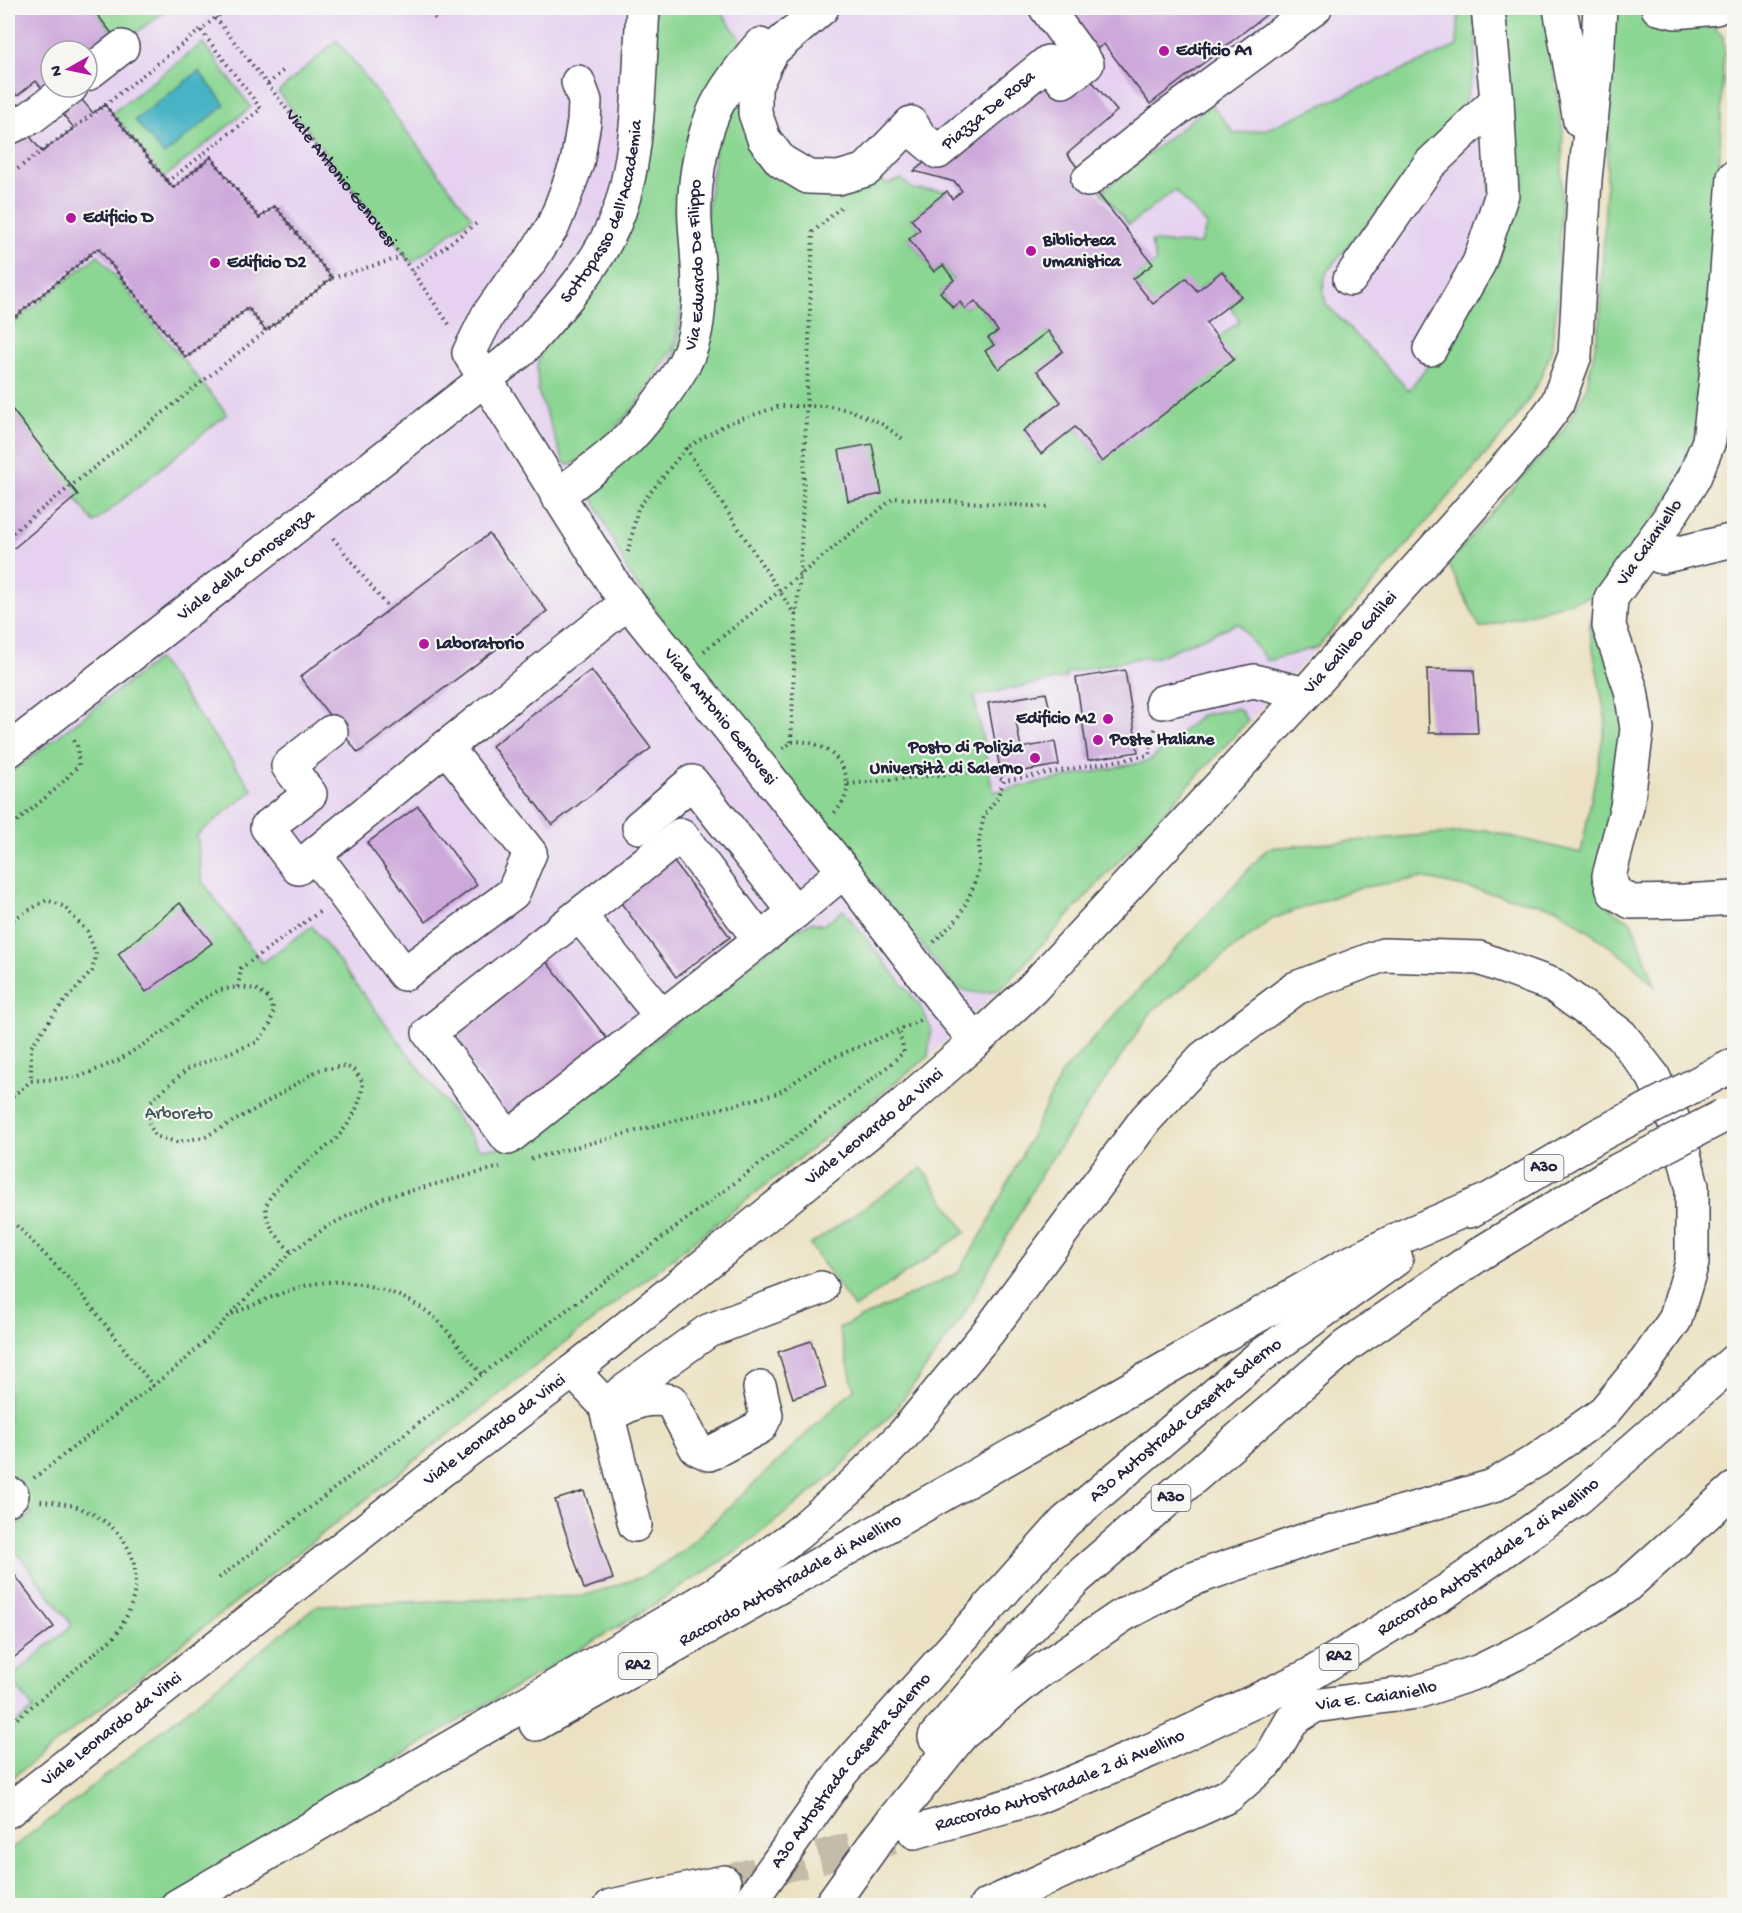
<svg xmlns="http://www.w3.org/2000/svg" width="1742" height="1913" font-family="'Gochi Hand',sans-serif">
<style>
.built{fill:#e6d2f0;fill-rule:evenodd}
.green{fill:#8bd693;stroke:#567c67;stroke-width:1.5}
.water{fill:#47b3c4;stroke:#346a80;stroke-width:1.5}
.building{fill:#cda9db}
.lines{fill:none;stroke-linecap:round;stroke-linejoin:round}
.highway-tunnel{stroke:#c4bca8;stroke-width:33;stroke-dasharray:33 16;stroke-linecap:butt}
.minor-casing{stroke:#403f4f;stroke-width:36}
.highway-casing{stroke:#403f4f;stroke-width:36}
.path{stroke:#403f4f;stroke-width:4;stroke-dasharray:1.5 4.5;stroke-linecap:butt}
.minor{stroke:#fff;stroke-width:33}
.highway{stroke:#fff;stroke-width:33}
.highway-bridge-casing{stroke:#403f4f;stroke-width:36;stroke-linecap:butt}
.highway-bridge{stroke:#fff;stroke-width:33}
.poi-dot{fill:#b5179e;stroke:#f6f6f2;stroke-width:2}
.labels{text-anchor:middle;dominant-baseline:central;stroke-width:4.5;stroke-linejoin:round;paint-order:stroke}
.shield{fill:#f6f6f2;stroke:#626272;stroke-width:1.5}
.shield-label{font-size:16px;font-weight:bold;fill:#22223b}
.poi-label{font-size:18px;font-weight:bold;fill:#22223b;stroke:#f6f6f2;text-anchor:start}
.street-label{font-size:18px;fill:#22223b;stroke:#f6f6f2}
.park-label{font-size:18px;fill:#425855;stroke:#f6f6f2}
</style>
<rect width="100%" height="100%" fill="#f6f6f2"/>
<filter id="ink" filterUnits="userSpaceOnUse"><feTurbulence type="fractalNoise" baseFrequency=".0167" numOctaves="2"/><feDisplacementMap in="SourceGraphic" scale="12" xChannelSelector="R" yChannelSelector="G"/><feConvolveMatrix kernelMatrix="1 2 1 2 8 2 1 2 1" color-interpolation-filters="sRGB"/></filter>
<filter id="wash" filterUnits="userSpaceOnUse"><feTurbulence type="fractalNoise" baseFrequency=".008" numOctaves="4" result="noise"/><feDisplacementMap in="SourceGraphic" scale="24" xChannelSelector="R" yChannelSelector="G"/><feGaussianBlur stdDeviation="1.35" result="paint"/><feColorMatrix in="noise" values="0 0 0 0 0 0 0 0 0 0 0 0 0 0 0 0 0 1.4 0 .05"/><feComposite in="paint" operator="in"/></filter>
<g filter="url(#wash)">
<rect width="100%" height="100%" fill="#ece2c3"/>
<path class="built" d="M8,8h1535l20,124 -5,164 -7,56 -13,32 -24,38 -196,225 -317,342 -73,68 -920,724zM51,51h36v36h-36z"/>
<g class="green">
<polygon points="92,8 169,8 121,44"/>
<polygon points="655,8 718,8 742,41 704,96 681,161 678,230 683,280 680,315 673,348 636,406 606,437 579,461 567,465 563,460 538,391 537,366 545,340 615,245"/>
<path d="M1459,8h14l3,35 -2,29 -9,30 -28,39 -109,129c-6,12 -6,22 -2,34l83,86 36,-47 40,-76 16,-259h42l20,124 -5,164 -7,56 -13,32 -24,38 -196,225 -51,14 -29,-38 -83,35h-16l-73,15v5l-92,18 19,96 156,-31 52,-46 35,-7 5,3 7,10 -247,268c-17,5 -32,6 -47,-4l-255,-315 -70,-96 -39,-82v-7l68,-63 50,-215 9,-72 23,-39 41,65 85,9 21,14 15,-5 10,10 35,2 -36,28 9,11 -11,9 25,33 9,-7 11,15 -14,12 12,15 8,-5 5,7 10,-8 23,30 -9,7 5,7 -9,6 63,-20 15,20 -26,21 24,30 -38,29 18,23 34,-27 27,35 115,-123 23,-18 -11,-16 12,-9 -19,-25 -25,20 -44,13 -20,-25 23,-17 -5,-20 49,2 7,-19 -32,-35 -46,35 -28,-33 110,-88 24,30 32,-5 190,-83z"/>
<polygon points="1614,8 1637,8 1668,24 1697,24 1713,27 1723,36 1724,49 1713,323 1689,466 1604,593 1626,723 1604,900 1616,913 1632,922 1656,988 1632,963 1557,908 1423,878 1358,888 1272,919 1152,1011 1043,1171 963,1316 896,1409 832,1476 736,1552 626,1622 463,1718 163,1905 8,1906 8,1851 73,1802 318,1605 583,1596 644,1576 683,1551 854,1389 839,1328 958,1273 985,1229 1062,1073 1268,848 1485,830 1581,853 1606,721 1589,627 1598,594 1480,628 1448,563 1562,432 1586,390 1600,322"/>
<polygon points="337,40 472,217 411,263 278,92"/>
<polygon points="203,43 251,107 164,178 112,113"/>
<polygon points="98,255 227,414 94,523 8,406 8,327"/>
<polygon points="158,659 253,790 197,835 202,881 262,963 312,926 480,1149 518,1146 793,931 812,922 823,925 843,910 920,1006 931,1028 928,1057 8,1781 8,1729 34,1709 10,1678 72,1625 8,1540 8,1532 32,1513 8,1483 8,775"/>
<polygon points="922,1168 966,1232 854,1308 810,1245"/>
</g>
<polygon class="water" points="199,71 225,105 164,155 135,120"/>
<g id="blocks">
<g class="building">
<polygon points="8,8 92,8 128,54 87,86 87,51 51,51 51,87 77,94 93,113 105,105 173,188 211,157 259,218 275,206 332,278 266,331 248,308 186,358 98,248 8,323 8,176 11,174 8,169 8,138 23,127 42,152 74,128 36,81 17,96 8,83"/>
<polygon points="1046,8 1275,8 1150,104 1104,44 1084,58"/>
<polygon points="1048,62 1081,68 1117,111 1067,154 1153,264 1133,279 1153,304 1186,278 1197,291 1222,271 1241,296 1206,323 1234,359 1102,462 1075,427 1041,454 1023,431 1061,402 1037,371 1063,351 1048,331 999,369 985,351 994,345 988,338 998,331 975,301 965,309 960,302 953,308 940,292 954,280 943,265 934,272 909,239 920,230 911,219 947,191 952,199 962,191 955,182 914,171"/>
<polygon points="8,404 78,495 8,553"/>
<polygon points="872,444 882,494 848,501 839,450"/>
<polygon points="489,534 547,611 358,753 300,677"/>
<polygon points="1427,669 1474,670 1478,733 1429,733"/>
<polygon points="591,670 651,748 552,825 492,746"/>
<polygon points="1125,670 1138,752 1088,760 1076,678"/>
<polygon points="1046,693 1051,714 1016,721 1021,748 1055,742 1059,765 1001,775 988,703"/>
<polygon points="418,806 477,885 426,922 367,843"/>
<polygon points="671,858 730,937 676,977 618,899"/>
<polygon points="180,903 212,943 146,992 118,954"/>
<polygon points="542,956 612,1045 515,1122 445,1033"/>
<polygon points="811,1341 826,1387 793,1398 778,1352"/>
<polygon points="584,1491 613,1579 584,1589 555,1500"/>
<polygon points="8,1566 54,1627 8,1662"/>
</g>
</g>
</g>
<g filter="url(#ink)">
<use href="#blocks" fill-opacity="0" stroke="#403f4f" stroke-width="1.5"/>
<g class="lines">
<polyline class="highway-tunnel" points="724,1882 893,1838"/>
<defs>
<g id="minor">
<path id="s2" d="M822,8l-49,42 -7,13 -11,24v26l9,26 17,22 27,16 30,1 28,-8 45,-47 9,14 18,15 110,-90 15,19 24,-17 -41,-56"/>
<polyline points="1560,8 1580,121"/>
<polyline points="1658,8 1675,12 1716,8"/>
<polyline points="87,74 122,47"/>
<path id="s3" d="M578,82l7,19 -1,21 -7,41 -17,46 -7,17 -24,37 -22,25 -19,27 -19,38 146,233 229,285 102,134 30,36"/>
<polyline points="8,128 30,118 71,87"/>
<polyline points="1734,177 1725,298 1709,441 1694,478 1667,521 1611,598 1609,626 1631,690 1637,729 1627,807 1609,876 1614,892 1631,902 1685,901 1734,898"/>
<polyline points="1088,180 1164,119 1315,8"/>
<polyline points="1350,279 1429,165 1497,100"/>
<polyline points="1430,349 1479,263 1502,194 1497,100 1488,8"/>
<path id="s4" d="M557,496c23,-18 47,-34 68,-54 17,-16 49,-59 60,-80 21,-43 13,-93 10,-139 -2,-35 4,-74 17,-107 9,-24 32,-52 48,-71"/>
<polyline points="1647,548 1661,557 1734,540"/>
<polyline points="1162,702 1254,681 1305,694"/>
<polyline points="331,732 288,766 310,794 267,827 298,868 446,747 628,602"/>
<path id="s5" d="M8,751l514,-401c36,-42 78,-85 97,-138 21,-60 20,-141 24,-204"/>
<polyline points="639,827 692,782 795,912"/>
<polyline points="315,855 404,974 513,893 530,853 446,747"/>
<polyline points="580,916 662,1017"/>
<polyline points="760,940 681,835 429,1033 508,1138 795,912 844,871"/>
<polyline points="573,1371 605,1405 708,1331 821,1288"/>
<polyline points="605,1405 635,1525"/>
<path d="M612,1414c22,-12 34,-18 59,-13l25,47 13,6 51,-27 6,-12 -6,-27"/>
<polyline points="8,1499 12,1495"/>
<path id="s6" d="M8,1811l422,-332 143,-108 331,-267 72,-63 56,-52 273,-295 150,-168 76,-87 26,-35 18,-49 10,-176 11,-104 4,-67"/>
<path id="s7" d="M986,1906l242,-110 41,-36 23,-40 22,-14 103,-14 63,-21 61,-30 84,-54 109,-98"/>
</g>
<g id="highway">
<polyline points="1712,1076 1734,1065"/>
<polyline points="1470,1211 1599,1135"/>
<path id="s8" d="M536,1724l622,-351 186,-107 58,-29 86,-37"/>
<polyline points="935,1737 1009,1650 1077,1578 1346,1346 1481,1253 1611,1174"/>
<path id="s9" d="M915,1832l120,-34 116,-48 157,-74 140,-86 130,-92 156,-137"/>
<polyline points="177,1906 718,1592 797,1534 854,1484 904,1434 989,1331 1146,1119 1203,1058 1296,988 1383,955 1479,958 1553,985 1621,1035 1653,1076 1678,1130 1692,1186 1692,1263 1675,1320 1646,1361 1602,1414 1537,1460 1493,1486 1305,1540 1190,1580 1123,1615 1037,1673 962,1734 880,1836 830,1906"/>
<polyline points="611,1906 724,1882"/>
<path id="s10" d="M747,1906l95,-134 223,-250 193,-164 138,-99"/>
</g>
</defs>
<use href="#minor" class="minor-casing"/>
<use href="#highway" class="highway-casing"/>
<g class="path">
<path id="s1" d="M208,8l194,249 49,70"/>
<polyline points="427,8 436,19"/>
<polyline points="268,84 285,69"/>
<polyline points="105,105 228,8"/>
<polyline points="8,176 105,105 173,188 211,157 259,218 275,206 332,278 266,331 248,308 186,358 98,248 8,323"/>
<polyline points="167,182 261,109 200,29"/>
<polyline points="412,271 477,223"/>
<polyline points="332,278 402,257"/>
<polyline points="686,448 795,615"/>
<polyline points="8,536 266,331"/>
<polyline points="333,538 389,609"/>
<polyline points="628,552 638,508 686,448 727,424 780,406 830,406 852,411 879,422 903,439"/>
<polyline points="704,651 800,575 894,498 1050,507"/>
<polyline points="791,742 796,617 800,575 813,232 841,207"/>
<path d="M783,749l8,-7c41,-6 77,40 42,72"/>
<polyline points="848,784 990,770 1004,781"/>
<polyline points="8,829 58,787 79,765 77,745 72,738"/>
<polyline points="8,922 47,900 63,906 87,931 96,954 92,971 57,1010 31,1047 31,1081"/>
<polyline points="934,942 959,917 972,890 979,868 979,840 984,816 997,798 1004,781 1149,755 1155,729"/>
<polyline points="238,987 241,968 322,910"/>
<path d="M8,1100l23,-19 48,-4 40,-17 47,-30 35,-30 18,-10 19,-3 18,2 12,9 6,12 -5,17 -12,15 -68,26 -38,33 -3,20 7,15 22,6 28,-5 56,-31 57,-36 27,-4 9,4 9,12c-2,23 -13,42 -28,58 -16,15 -67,47 -69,68 -1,16 15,33 25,44"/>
<polyline points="531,1159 778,1093 825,1061 908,1026 922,1019"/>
<polyline points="8,1217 73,1283 153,1386"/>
<path d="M232,1314c27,-11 58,-27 87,-31 37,-6 92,11 119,38 16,16 28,36 44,53"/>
<polyline points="34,1478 178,1366 202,1344 291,1252 328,1226 383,1198 500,1167"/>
<polyline points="219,1578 482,1374 880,1073 904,1052 899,1030"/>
<path d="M8,1726l106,-89c37,-51 27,-104 -34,-129 -13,-5 -27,-6 -41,-7"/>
</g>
<use href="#minor" class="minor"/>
<use href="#highway" class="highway"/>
<defs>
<g id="highway-bridge">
<polyline points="1599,1135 1712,1076"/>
<polyline points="1611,1174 1723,1116"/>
</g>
</defs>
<use href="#highway-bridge" class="highway-bridge-casing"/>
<use href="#highway-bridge" class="highway-bridge"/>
</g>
</g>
<g class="poi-dot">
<circle cx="1164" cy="51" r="6"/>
<circle cx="71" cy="218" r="6"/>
<circle cx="1031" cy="251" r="6"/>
<circle cx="215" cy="263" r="6"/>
<circle cx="424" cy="644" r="6"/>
<circle cx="1108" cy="719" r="6"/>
<circle cx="1098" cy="740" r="6"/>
<circle cx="1035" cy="758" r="6"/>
</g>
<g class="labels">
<g class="shield">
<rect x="1524.5" y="1155" width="39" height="26" rx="4.5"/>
<rect x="1151.5" y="1485" width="39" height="26" rx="4.5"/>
<rect x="1319.5" y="1644" width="39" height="26" rx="4.5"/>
<rect x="618.5" y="1653" width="39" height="26" rx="4.5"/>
</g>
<g class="shield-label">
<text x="1544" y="1168">A30</text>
<text x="1171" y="1498">A30</text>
<text x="1339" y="1657">RA2</text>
<text x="638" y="1666">RA2</text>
</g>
<g class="poi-label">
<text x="1176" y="51">Edificio A1</text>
<text x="83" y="218">Edificio D</text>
<text x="1043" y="241">Biblioteca<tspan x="1043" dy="21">umanistica</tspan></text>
<text x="227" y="263">Edificio D2</text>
<text x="436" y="644">Laboratorio</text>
<text x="1096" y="719" text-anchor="end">Edificio M2</text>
<text x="1110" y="740">Poste Italiane</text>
<text x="1023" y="748" text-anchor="end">Posto di Polizia<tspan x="1023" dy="21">Università di Salerno</tspan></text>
</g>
<g class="street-label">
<text stroke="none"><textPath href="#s2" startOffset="448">Piazza De Rosa</textPath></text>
<text stroke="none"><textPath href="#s1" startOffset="216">Viale Antonio Genovesi</textPath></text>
<text stroke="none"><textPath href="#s5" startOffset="816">Sottopasso dell'Accademia</textPath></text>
<text stroke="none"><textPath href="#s4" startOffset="286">Via Eduardo De Filippo</textPath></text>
<text transform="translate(1650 543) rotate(-55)">Via Caianiello</text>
<text stroke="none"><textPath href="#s5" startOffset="302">Viale della Conoscenza</textPath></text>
<text stroke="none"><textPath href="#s6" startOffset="1784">Via Galileo Galilei</textPath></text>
<text stroke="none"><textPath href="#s3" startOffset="746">Viale Antonio Genovesi</textPath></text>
<text stroke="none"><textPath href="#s6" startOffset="1104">Viale Leonardo da Vinci</textPath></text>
<text stroke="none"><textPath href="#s10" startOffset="657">A30 Autostrada Caserta Salerno</textPath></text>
<text stroke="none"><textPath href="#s6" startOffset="618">Viale Leonardo da Vinci</textPath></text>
<text stroke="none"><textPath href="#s9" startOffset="640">Raccordo Autostradale 2 di Avellino</textPath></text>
<text stroke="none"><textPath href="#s8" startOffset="292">Raccordo Autostradale di Avellino</textPath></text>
<text stroke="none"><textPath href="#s7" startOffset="456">Via E. Caianiello</textPath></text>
<text stroke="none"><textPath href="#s6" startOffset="132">Viale Leonardo da Vinci</textPath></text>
<text stroke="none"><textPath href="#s10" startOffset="171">A30 Autostrada Caserta Salerno</textPath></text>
<text stroke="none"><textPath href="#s9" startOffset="154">Raccordo Autostradale 2 di Avellino</textPath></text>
</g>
<g class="park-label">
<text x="179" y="1114">Arboreto</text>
</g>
</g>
<rect width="1742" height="1913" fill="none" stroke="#f6f6f2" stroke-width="30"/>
<g transform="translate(69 69) rotate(261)"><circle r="28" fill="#f6f6f2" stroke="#a1a1a9" stroke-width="1.5"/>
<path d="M0-4.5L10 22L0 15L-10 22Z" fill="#b5179e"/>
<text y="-9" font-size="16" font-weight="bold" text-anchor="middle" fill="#22223b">N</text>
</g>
</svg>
